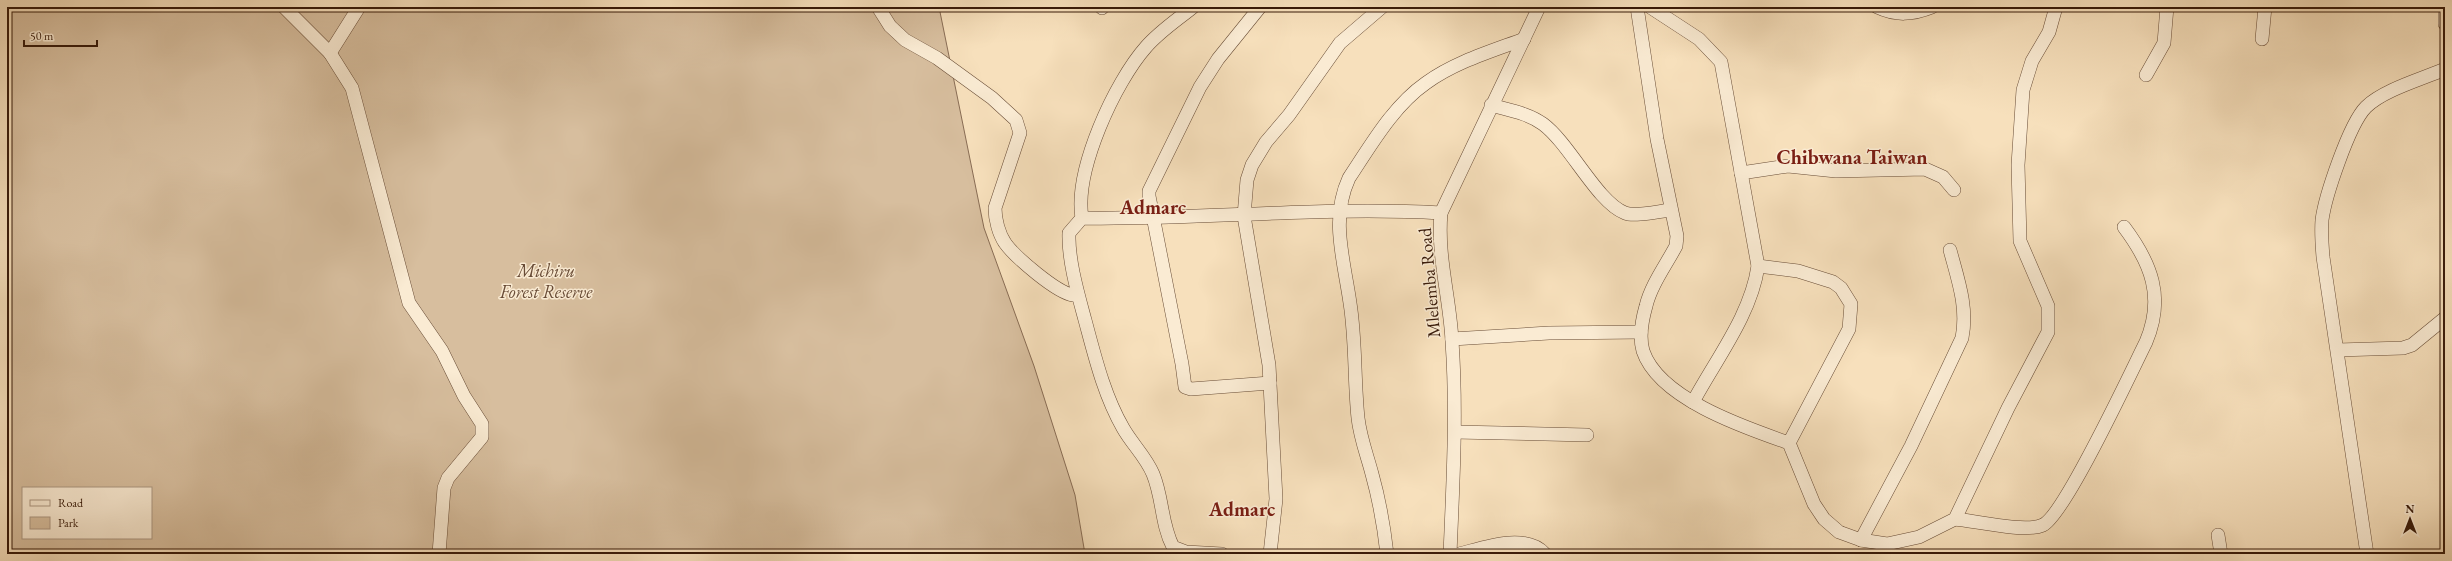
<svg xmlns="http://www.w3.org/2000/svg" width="2452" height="561" font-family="'EB Garamond',serif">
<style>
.green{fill:#d7be9e;stroke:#886c54;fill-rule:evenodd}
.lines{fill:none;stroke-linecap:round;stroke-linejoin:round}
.minor-casing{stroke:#684c36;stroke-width:14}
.minor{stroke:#faebd3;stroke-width:13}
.labels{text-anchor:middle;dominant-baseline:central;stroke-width:3;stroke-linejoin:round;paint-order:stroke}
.park-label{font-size:18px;font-style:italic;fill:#684b36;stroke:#faebd3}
.street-label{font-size:18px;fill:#381a09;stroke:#faebd3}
.quarter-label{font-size:20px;font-weight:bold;fill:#7a1f14;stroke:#faebd3}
</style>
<rect width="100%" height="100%" fill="#f7e0bc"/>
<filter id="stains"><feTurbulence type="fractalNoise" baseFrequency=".005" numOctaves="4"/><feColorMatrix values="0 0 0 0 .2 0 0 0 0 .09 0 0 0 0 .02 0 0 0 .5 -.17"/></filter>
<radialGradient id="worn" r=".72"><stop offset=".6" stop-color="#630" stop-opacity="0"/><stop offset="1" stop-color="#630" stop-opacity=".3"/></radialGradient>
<path class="green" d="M7,7h932l45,221 50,138 41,129 10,59h-1078zM23,488h128v50h-128z"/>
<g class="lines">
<defs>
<g id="minor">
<polyline points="284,7 330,53 352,88 409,303 442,351 464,396 482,424 482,437 448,478 444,488 439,554"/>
<path d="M878,7l12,19 15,14 32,18 55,40 24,22 4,13 -25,75c0,12 4,26 10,35 10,14 52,50 68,52l4,-3"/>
<polyline points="1260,7 1218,59 1200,87 1149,191 1149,196 1182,364 1185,387 1191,389 1270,383"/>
<path d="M1637,7l20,132 20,97 -1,10c-10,19 -25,39 -30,60 -4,14 -7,31 -3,45 16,48 103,77 146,92l25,61 10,15 15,13 22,8 26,4 32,-7 36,-18 53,-111 40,-76v-26l-28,-65 -2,-76 5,-75 9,-29 17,-29 7,-25"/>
<path d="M1650,7l49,32 22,23 37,204c-7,49 -42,93 -65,136"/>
<path d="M1877,7c19,9 35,8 55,0"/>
<polyline points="1102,8 1102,7"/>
<polyline points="2445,14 2445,24"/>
<polyline points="2262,39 2265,7"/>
<polyline points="330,53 359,7"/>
<polyline points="2146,75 2164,43 2167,7"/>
<path d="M1491,105c17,5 37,8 52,19 27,20 54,78 82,89 9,4 35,-2 46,-3"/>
<polyline points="1741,173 1788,166 1836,171 1925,169 1943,177 1954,190"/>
<path d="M1082,218c-8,-48 33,-136 64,-171 14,-16 31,-27 47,-40"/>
<polyline points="1758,266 1798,271 1833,282 1841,288 1851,304 1849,329 1789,443"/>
<polyline points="1452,339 1549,333 1641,332"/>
<polyline points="2338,350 2403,348 2412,345 2445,318"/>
<polyline points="1455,432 1587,435"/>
<path d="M1955,519c21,2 70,14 88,6 22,-11 88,-153 103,-183 19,-45 5,-79 -22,-115"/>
<polyline points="2218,535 2221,554"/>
<path d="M1861,540l50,-94 51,-108c6,-31 -4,-58 -12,-88"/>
<path d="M1222,554l-36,-2 -13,-5c-12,-23 -10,-49 -20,-73 -7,-17 -21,-30 -30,-46 -19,-33 -28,-71 -38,-108 -7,-26 -17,-60 -16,-87l13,-15c120,2 240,-12 359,-5"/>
<polyline points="1270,554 1276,499 1269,365 1244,216 1247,180 1252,165 1266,142 1289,115 1340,43 1382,7"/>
<path d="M1387,554c-3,-27 -8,-55 -15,-80 -5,-19 -12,-37 -14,-56 -4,-38 -2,-77 -8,-115 -6,-43 -20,-84 -1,-125 22,-33 44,-72 77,-95 29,-21 66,-32 98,-44"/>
<path d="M1450,554c3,-71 7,-142 2,-213 -2,-43 -15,-84 -11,-128l98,-206"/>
<path d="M1459,554c24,-6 66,-22 86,0"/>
<path d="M2367,554l-44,-297c-1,-12 -2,-24 -1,-37 3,-23 27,-96 44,-113 17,-17 56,-28 79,-38"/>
</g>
</defs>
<use href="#minor" class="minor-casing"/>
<use href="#minor" class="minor"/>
</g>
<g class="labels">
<g class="park-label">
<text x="546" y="270">Michiru<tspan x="546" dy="21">Forest Reserve</tspan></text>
</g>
<g class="street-label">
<text transform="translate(1429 283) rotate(-95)">Mlelemba Road</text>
</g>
<g class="quarter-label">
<text x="1852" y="157">Chibwana Taiwan</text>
<text x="1153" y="207">Admarc</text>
<text x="1242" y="509">Admarc</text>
</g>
</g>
<rect width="2452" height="561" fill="none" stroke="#f7e0bc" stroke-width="24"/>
<rect x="8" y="8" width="2436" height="545" fill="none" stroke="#381a09" stroke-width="2"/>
<rect x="12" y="12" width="2428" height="537" fill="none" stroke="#381a09"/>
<rect x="22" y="487" width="130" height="52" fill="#faebd3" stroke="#ac9782"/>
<rect x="30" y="500" width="20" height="6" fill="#faebd3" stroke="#ac9782"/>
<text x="58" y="507" font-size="12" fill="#381a09">Road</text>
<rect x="30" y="517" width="20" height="12" fill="#d7be9e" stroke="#ac9782"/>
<text x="58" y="527" font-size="12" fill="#381a09">Park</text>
<g transform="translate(2410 519)" stroke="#faebd3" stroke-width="3" paint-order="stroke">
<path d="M0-3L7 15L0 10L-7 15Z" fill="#381a09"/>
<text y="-6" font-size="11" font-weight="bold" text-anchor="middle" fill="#381a09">N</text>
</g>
<path d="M24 40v6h73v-6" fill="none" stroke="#381a09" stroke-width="2"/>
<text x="30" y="40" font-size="12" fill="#381a09" stroke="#faebd3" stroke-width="3" paint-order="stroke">50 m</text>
<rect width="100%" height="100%" filter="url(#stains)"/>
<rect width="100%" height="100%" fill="url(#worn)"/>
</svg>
